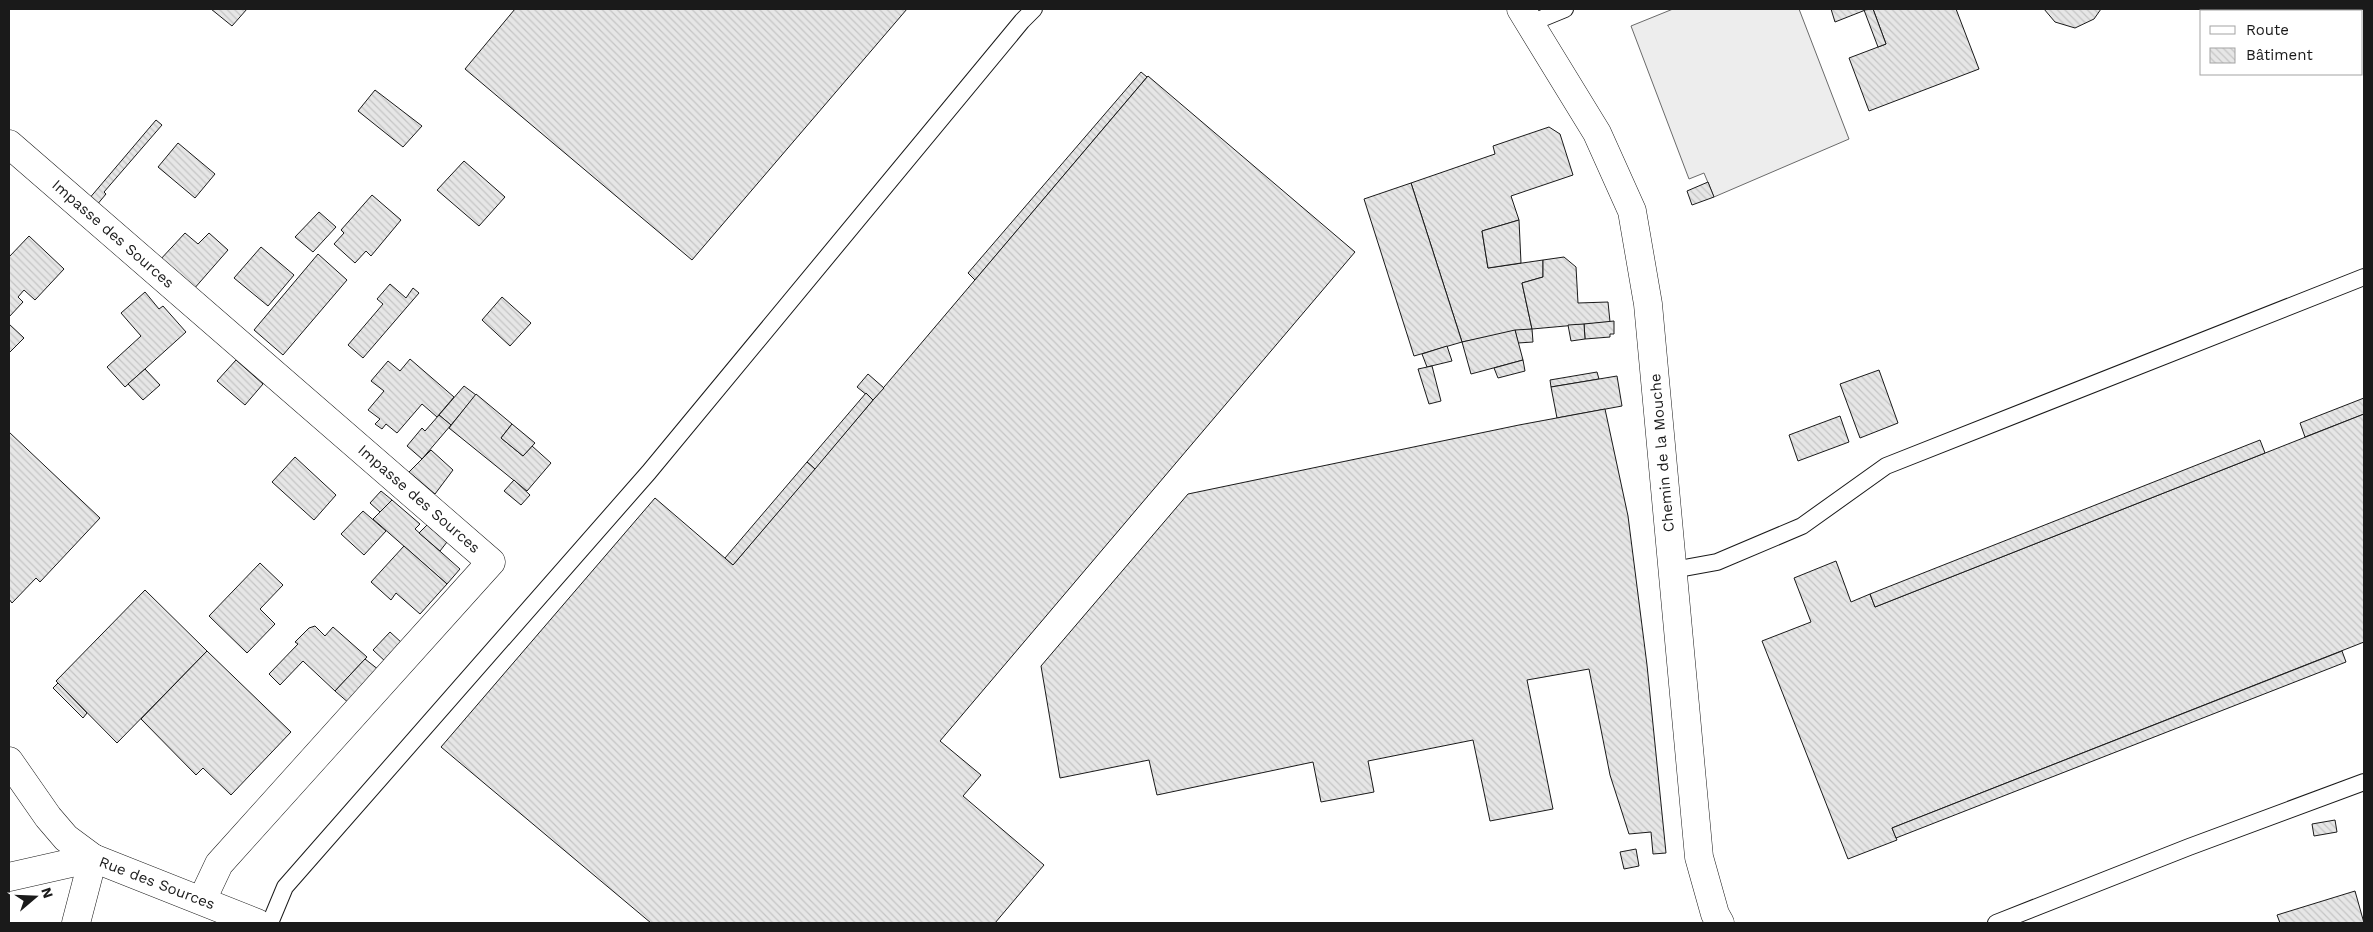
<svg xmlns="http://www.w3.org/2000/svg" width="2373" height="932" font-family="'Work Sans',sans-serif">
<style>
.built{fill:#ededed;stroke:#6a6a6a}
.building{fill:url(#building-back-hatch);stroke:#1a1a1a}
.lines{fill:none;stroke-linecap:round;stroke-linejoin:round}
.lane-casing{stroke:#1a1a1a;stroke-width:18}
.street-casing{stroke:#1a1a1a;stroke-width:29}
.secondary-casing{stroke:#1a1a1a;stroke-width:29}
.lane{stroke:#fff;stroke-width:16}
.street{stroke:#fff;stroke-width:28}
.secondary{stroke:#fff;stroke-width:28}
.labels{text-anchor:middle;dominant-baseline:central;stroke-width:4;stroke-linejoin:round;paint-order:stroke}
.street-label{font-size:15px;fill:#1a1a1a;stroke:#fff}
</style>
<defs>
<pattern id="building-back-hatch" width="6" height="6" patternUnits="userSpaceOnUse" patternTransform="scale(1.25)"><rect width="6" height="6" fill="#e6e6e6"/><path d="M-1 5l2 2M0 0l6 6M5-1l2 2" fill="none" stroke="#c5c5c5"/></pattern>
</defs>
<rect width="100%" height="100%" fill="#fff"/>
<polygon class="built" points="1673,9 1799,9 1849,139 1714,197 1704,173 1689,179 1631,26"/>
<g class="building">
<polygon points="211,9 247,9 232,26"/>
<polygon points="515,9 907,9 692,260 465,69"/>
<polygon points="1831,9 1868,9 1835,22"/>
<polygon points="1873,9 1956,9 1979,69 1869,111 1849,58 1886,44"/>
<polygon points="1873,9 1886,44 1878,47 1864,10"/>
<polygon points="2044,9 2101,9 2094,19 2075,28 2055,22"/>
<polygon points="1141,72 1147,77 975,280 968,273"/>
<polygon points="1148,76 1355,252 940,741 981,775 963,796 1044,865 995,923 651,923 441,747 655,498 733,565"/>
<polygon points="375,90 422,126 403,147 358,111"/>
<polygon points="156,120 162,125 104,192 106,194 96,206 88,200"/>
<polygon points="1549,127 1560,134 1573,175 1511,196 1519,220 1482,231 1488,268 1543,260 1543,277 1522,283 1532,329 1462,342 1411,183 1495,154 1493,146"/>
<polygon points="178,143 215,174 195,198 158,167"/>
<polygon points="464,161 505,197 479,226 437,190"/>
<polygon points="1708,182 1714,197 1692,205 1687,191"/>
<polygon points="1411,183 1462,342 1414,356 1364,199"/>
<polygon points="372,195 401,220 371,256 366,251 355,263 334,244 344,233 341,230"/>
<polygon points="319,212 336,227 313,252 295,237"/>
<polygon points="1519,220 1521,263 1488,268 1482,231"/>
<polygon points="185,233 198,244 209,233 228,250 193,290 159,261"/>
<polygon points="29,236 64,269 35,300 24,290 18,297 23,302 9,317 9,257"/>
<polygon points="261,247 294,275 268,306 234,278"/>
<polygon points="318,254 347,280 283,355 254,330"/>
<polygon points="1564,257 1576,267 1578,303 1608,302 1610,322 1532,329 1522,283 1543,277 1543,260"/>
<polygon points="390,284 406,298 413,288 419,293 363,358 348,345 383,304 377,299"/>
<polygon points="145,292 159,309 163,306 186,332 125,387 107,367 141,336 121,313"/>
<polygon points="502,297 531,323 510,346 482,320"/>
<polygon points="1614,321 1614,334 1610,334 1610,337 1585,339 1584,324"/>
<polygon points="9,324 24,338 9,353"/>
<polygon points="1584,324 1585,339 1571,341 1568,325"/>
<polygon points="1532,329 1533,342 1518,343 1515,330"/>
<polygon points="1515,330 1523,360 1471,374 1462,342"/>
<polygon points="1447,346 1452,361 1427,367 1422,354"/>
<polygon points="410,359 454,397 437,417 422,404 397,433 386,424 382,429 375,424 380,419 368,410 384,391 371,381 388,361 400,371"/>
<polygon points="236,360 263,384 245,405 217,381"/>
<polygon points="1523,360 1525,371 1498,378 1494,368"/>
<polygon points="1432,366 1441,401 1429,404 1418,369"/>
<polygon points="145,369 160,385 143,400 128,384"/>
<polygon points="1879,370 1898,423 1860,438 1840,384"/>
<polygon points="1597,372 1599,379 1551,387 1550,380"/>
<polygon points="868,374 884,388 873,400 857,387"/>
<polygon points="1617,376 1622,406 1557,418 1551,387"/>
<polygon points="464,386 476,395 451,425 439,415"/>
<polygon points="866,393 873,400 815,469 807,462"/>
<polygon points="476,394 512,424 501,438 523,456 532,446 551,463 527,491 449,428"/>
<polygon points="2364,398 2364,414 2305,437 2300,423"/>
<polygon points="1605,409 1628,516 1647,665 1666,853 1653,854 1651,832 1629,834 1610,775 1589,669 1527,680 1553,809 1490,821 1473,740 1368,761 1374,792 1321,802 1313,762 1157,795 1149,760 1060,778 1041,666 1188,494 1519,425"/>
<polygon points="2364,414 2364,642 1892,828 1897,840 1848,859 1762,641 1811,622 1794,578 1836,561 1851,602 1870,594 1875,607"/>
<polygon points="439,415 451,425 422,459 407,446 422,428 425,431"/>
<polygon points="1840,416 1849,442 1798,461 1789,435"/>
<polygon points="512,424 535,443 523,456 501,438"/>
<polygon points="9,432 100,518 40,582 36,578 12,603 9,599"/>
<polygon points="2260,440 2265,453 1875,607 1870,594"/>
<polygon points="431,450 453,470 435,494 409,472"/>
<polygon points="295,457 336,495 314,520 272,482"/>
<polygon points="807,462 815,469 733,565 725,558"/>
<polygon points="514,480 530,495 521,505 504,491"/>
<polygon points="381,491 392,500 380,512 370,503"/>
<polygon points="392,500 420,524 415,529 460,569 447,584 373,519"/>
<polygon points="363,511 386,531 364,555 341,534"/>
<polygon points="427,525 447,542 440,551 419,533"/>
<polygon points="404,546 447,584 420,614 396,593 391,600 371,582"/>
<polygon points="260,563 283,585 260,609 275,624 247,653 209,616"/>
<polygon points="145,590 207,651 117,743 56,681"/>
<polygon points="315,626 325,636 333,627 367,657 335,691 303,661 280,685 269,674 298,644 295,642 309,628"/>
<polygon points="390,632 402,643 386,662 373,650"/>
<polygon points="207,651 291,732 231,795 203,768 196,775 141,719"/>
<polygon points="2342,651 2346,662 1896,838 1892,828"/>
<polygon points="365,659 379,670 350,704 335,691"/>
<polygon points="58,683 87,713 83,718 53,688"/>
<polygon points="2335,820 2337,832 2314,836 2312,824"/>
<polygon points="1636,849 1639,866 1624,869 1620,852"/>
<polygon points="2355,891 2364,923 2280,923 2277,915"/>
</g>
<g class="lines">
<defs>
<g id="lane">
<polyline points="1531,23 1565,9"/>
<polyline points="1673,570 1717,562 1802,526 1886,466 2364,277"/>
<polyline points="270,923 285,887 649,472 1022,21 1034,9"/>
<polyline points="1996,923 2189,847 2364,782"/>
</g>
<g id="street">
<polyline points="9,144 491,562 219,864 202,900"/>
<polyline points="9,761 48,817 66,838 93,858 257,923"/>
<polyline points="9,877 93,858"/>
<polyline points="76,923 93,858"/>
</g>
<polyline id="secondary" points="1521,9 1597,133 1632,211 1648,304 1699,857 1715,914 1720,923"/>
</defs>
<use href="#lane" class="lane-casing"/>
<use href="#street" class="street-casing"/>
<use href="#secondary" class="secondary-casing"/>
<use href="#lane" class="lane"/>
<use href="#street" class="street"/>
<use href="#secondary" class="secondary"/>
</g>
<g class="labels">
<g class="street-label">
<text transform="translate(113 234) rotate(41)">Impasse des Sources</text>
<text transform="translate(1662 453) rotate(-95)">Chemin de la Mouche</text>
<text transform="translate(419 499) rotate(41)">Impasse des Sources</text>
<text transform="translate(157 883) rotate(21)">Rue des Sources</text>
</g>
</g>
<rect width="2373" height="932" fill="none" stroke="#1a1a1a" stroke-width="20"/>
<rect x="2200" y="10" width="162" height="65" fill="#ffffff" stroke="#a3a3a3"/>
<rect x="2210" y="26" width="25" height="8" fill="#ffffff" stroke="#a3a3a3"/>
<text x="2246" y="35" font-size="15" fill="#1a1a1a">Route</text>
<rect x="2210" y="48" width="25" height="15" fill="url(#building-back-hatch)" stroke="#a3a3a3"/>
<text x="2246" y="60" font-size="15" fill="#1a1a1a">Bâtiment</text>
<g transform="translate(35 897) rotate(71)" stroke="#ffffff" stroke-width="4" paint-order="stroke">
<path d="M0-4L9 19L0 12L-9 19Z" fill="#1a1a1a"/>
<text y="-8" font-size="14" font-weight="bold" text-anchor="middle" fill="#1a1a1a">N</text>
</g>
</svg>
